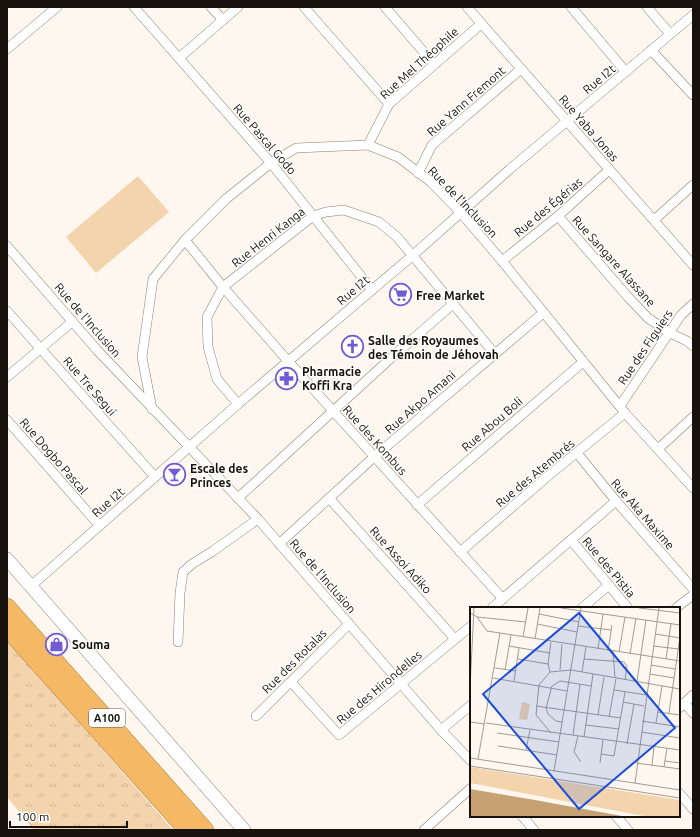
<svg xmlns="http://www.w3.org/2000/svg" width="700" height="837" font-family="Ubuntu,sans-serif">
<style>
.grass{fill:url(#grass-tufts)}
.pitch{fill:#f3d4ad}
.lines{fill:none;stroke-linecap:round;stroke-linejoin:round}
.street-casing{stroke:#8e7f6e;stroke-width:10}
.secondary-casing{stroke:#8e7f6e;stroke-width:14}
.highway-casing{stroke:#a77e46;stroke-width:18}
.street{stroke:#fff;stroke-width:9}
.secondary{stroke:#fff;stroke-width:13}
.highway{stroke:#f5b865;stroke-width:17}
.labels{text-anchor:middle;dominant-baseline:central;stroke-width:3;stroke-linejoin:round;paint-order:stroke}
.shield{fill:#fff;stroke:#5d5954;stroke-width:1}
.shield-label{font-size:11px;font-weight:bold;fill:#17120b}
.street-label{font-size:12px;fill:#17120b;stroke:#fff}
.poi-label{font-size:12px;font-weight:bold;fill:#17120b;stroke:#fff;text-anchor:start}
.inset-road{fill:none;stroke:#a19b94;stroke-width:1}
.view{fill:#1d4ed8;fill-opacity:0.15;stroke:#1d4ed8;stroke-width:2}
.inset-edge{fill:none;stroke:#17120b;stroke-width:2}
</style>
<defs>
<pattern id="grass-tufts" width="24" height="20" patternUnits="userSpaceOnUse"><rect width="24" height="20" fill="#f3d4ad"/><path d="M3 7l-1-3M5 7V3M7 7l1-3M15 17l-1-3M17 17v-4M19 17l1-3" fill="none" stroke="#d0b594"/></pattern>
</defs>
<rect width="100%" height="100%" fill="#fdf7ef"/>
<polygon class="grass" points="7,640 173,830 34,830 7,797"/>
<polygon class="pitch" points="138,176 169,212 96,273 66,237"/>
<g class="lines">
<defs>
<g id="street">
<polyline points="134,7 271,163 372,290"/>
<polyline points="211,7 223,20"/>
<polyline points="304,7 389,104"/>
<polyline points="385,7 434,64"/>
<polyline points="467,7 693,265"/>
<polyline points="571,7 626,72"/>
<polyline points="647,7 670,34"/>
<polyline points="7,49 57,7"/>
<polyline points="651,50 693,95"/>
<polyline points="179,58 238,7"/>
<polyline points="368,145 389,104 481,24"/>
<polyline points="418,173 432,145 521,69"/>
<polyline points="558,216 628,297 648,318 670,333 687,341 693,346"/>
<polyline points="654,220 693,185"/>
<polyline points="185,240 223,287 288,361 503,599"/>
<polyline points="7,246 97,350 258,519 441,730 471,761"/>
<polyline points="502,261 558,216 609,170"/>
<polyline points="7,311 155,477"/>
<polyline points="7,377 72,322"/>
<polyline points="238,404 217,379 208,347 207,317 223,287 313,216 326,212 344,210 379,222 397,237 495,354"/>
<polyline points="620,406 681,315 693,304"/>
<polyline points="152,409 142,357 153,279 185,240 226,199 271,163 296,148 368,145 398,157 431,182 461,213 502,261 625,413 693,488"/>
<polyline points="7,420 99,525"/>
<polyline points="658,449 693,417"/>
<polyline points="577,453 616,501 693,589"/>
<polyline points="238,498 391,358 453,304"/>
<polyline points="329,498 455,639"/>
<polyline points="417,505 583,362"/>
<polyline points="571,540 628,608"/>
<polyline points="279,544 374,457 543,313"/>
<polyline points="460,552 548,476 625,413"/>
<polyline points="31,586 238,404 412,256 510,169 693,15"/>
<polyline points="492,608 616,501"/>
<polyline points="582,608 609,585"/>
<polyline points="676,608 693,595"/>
<polyline points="178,642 180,593 183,572 192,564 213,551 258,519"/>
<polyline points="291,682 339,735 471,626"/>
<polyline points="684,703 693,713"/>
<polyline points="679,708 693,695"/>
<polyline points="256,716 349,624"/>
<polyline points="441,730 471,705"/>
<polyline points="679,793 693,809"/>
<polyline points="522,816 534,830"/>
<polyline points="616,816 628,830"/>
<polyline points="424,830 471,788"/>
</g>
<polyline id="secondary" points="7,559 244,830"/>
<g id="highway">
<polyline points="7,607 205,830"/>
<polyline points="7,628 187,830"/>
</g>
</defs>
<use href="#street" class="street-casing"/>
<use href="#secondary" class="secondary-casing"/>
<use href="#highway" class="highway-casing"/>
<use href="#street" class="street"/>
<use href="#secondary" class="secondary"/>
<use href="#highway" class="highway"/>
</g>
<defs>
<symbol id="supermarket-ring" viewBox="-11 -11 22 22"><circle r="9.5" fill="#fff" stroke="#715bd5" stroke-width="1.5"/><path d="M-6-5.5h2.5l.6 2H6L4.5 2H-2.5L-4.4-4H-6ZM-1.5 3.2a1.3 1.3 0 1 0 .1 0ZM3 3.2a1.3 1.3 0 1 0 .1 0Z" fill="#715bd5"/></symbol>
<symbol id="church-ring" viewBox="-11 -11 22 22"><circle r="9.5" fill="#fff" stroke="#715bd5" stroke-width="1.5"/><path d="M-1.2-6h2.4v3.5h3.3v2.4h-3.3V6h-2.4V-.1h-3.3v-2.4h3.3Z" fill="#715bd5"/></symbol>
<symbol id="pharmacy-ring" viewBox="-11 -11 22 22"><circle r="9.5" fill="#fff" stroke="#715bd5" stroke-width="1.5"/><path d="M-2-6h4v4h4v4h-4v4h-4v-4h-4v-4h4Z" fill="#715bd5"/></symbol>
<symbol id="bar-ring" viewBox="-11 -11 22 22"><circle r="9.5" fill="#fff" stroke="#715bd5" stroke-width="1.5"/><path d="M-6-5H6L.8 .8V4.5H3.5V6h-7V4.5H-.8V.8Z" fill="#715bd5"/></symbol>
<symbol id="shop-ring" viewBox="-11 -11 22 22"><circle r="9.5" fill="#fff" stroke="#715bd5" stroke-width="1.5"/><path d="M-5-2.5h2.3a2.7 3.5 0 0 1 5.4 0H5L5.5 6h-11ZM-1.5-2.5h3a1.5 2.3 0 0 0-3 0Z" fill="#715bd5"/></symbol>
</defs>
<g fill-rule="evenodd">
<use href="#supermarket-ring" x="388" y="282" width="25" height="25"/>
<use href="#church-ring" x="340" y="334" width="25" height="25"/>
<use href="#pharmacy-ring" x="274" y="366" width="25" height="25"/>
<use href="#bar-ring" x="162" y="462" width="25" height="25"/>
<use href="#shop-ring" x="44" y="632" width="25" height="25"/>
</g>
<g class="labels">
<rect class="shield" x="89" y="709" width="36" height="18" rx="3"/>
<g class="shield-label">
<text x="107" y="718">A100</text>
</g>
<g class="street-label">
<text transform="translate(419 63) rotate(-42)">Rue Mel Théophile</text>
<text transform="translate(599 79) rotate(-40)">Rue I2t</text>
<text transform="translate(466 101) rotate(-41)">Rue Yann Fremont</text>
<text transform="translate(589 128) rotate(49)">Rue Yaba Jonas</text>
<text transform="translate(265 139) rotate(49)">Rue Pascal Godo</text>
<text transform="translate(463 202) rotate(46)">Rue de l'Inclusion</text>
<text transform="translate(548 207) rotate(-40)">Rue des Égérias</text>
<text transform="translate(268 237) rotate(-38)">Rue Henri Kanga</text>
<text transform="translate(614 261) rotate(48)">Rue Sangare Alassane</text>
<text transform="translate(353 290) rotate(-40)">Rue I2t</text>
<text transform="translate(88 320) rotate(49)">Rue de l'Inclusion</text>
<text transform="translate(645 347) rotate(-56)">Rue des Figuiers</text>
<text transform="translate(90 386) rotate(49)">Rue Tre Segui</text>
<text transform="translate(420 402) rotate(-41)">Rue Akpo Amani</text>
<text transform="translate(492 424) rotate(-41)">Rue Abou Boli</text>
<text transform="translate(375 440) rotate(48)">Rue des Kombus</text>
<text transform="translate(54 456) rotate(49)">Rue Dogbo Pascal</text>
<text transform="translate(535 473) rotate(-40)">Rue des Atembrés</text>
<text transform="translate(108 502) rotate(-41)">Rue I2t</text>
<text transform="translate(643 514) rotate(49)">Rue Aka Maxime</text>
<text transform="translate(401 560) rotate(48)">Rue Assoi Adiko</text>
<text transform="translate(609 567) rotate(50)">Rue des Pistia</text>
<text transform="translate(323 576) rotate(49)">Rue de l'Inclusion</text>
<text transform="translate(294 661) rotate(-45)">Rue des Rotalas</text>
<text transform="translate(379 687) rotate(-40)">Rue des Hirondelles</text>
</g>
<g class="poi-label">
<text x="416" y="295">Free Market</text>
<text x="368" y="340">Salle des Royaumes<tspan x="368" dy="14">des Témoin de Jéhovah</tspan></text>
<text x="302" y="371">Pharmacie<tspan x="302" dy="14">Koffi Kra</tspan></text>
<text x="190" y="468">Escale des<tspan x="190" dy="14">Princes</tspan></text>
<text x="72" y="644">Souma</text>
</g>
</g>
<g transform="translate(470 607)">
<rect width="210" height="210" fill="#fdf7ef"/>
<path d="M0,160l210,33v16h-36l-174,-33z" fill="#f3d4ad"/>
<path d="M52,95l8,2 -3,16 -8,-1z" fill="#f3d4ad"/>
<path d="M0,182l65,11 87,16h-152z" fill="#c5a173"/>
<path class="inset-road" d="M91,1l119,17M169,1l41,5M0,6l7,4 49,5M69,7l40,8M7,10l10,14 193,30M67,17l40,8M108,19l33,4M185,27l25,4M53,30l5,-29M65,32l5,-31M39,39l41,7M183,39l26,3M128,42l5,-35M138,44l4,-26M143,44l2,27M149,45l6,-35M160,47l6,-36M48,52l30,5M114,52l40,3 3,4 -2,14M196,52l5,-36M181,58l24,4M25,61l21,3M35,63l6,-35M90,63l2,-26M80,65l-2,-8 3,-22M112,65l4,-25M180,67l24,4M23,71l74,13M44,74l5,-33M167,74l9,-61M0,81l4,-80M144,83l33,5M153,95l21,4M66,99l85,12M188,105l22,3M199,106l11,-76M128,108l6,-38M139,110l7,-38M172,114l38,6M0,115l15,2M92,115l-6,-1 -8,-7 -2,-6 6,-22 8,-5 31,5M16,116l194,27M186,116l6,-37M115,118l34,4M171,125l39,6M27,126l62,9M81,126l-15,-18 3,-30 11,-13 21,-2 109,19M103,128l7,-51M108,129l-4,16 7,10M114,130l9,-63M157,137l7,-40M28,139l59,9M56,143l4,-20M131,147l13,2 11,-64M0,151l210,32M8,152l22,-126M195,154l15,2M130,156l3,-23M166,156l44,6M182,158l2,-18M0,159l210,32M194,160l3,-19M84,164l27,-163M165,176l24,-175"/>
<path class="view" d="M109,6l96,115 -96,81 -96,-115z"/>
<rect width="210" height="210" class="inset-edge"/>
</g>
<rect width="700" height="837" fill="none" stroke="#17120b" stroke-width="16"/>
<path d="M10 821v6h117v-6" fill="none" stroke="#17120b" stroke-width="2"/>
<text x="16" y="821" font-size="12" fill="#17120b" stroke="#ffffff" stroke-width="3" paint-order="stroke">100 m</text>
</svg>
